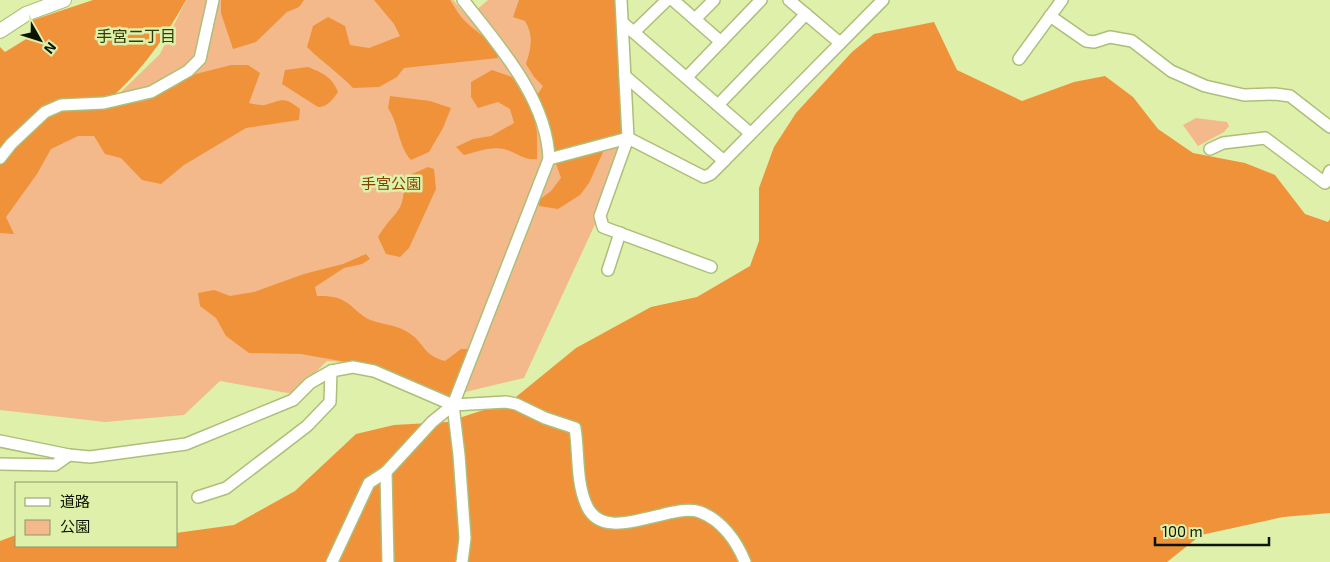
<svg xmlns="http://www.w3.org/2000/svg" width="1330" height="562" font-family="'Exo 2','Noto Sans JP',sans-serif">
<style>
.green{fill:#f4b98a}
.forest{fill:#ef9239}
.lines{fill:none;stroke-linecap:round;stroke-linejoin:round}
.minor-casing{stroke:#adbe7a;stroke-width:14}
.major-casing{stroke:#adbe7a;stroke-width:16}
.minor{stroke:#fff;stroke-width:11}
.major{stroke:#fff;stroke-width:14}
.labels{text-anchor:middle;dominant-baseline:central;stroke-width:5;stroke-linejoin:round;paint-order:stroke}
.park-label{font-size:15px;fill:#824600;stroke:#def0aa}
.neighbourhood-label{font-size:16px;fill:#333d08;stroke:#def0aa}
</style>
<rect width="100%" height="100%" fill="#def0aa"/>
<g class="green">
<polygon points="186,0 453,0 468,17 488,0 613,0 623,134 597,220 524,378 457,394 354,363 327,361 293,394 220,381 184,415 105,422 0,410 0,158 90,122 160,54"/>
<polygon points="1196,118 1227,122 1229,126 1224,132 1198,146 1183,125"/>
</g>
<g class="forest">
<path d="M93,0h93c-22,40 -51,81 -88,108l46,-7 32,-15 16,-11 39,-10h17l12,8 -11,30c5,1 12,3 16,2 17,-5 19,-9 35,4l-1,11 -53,8 -62,37 -23,19 -19,-4 -21,-22 -16,-4 -11,-18h-16l-27,13 -14,25 -31,43 8,17 -14,-1v-69l12,-16 -12,2v-103l5,5 31,-19 -6,-12z"/>
<polygon points="221,0 304,0 299,7 287,12 256,42 233,49 221,13"/>
<path d="M374,0h76c4,6 8,14 14,20 12,13 29,19 34,38l-94,10 -7,9 -18,10 -26,1c-14,-15 -31,-26 -46,-41l6,-21 15,-9 17,9 5,19 19,3 31,-12 -6,-12z"/>
<path d="M519,0h99l6,137 -20,13 -15,33 -9,12 -22,14 -19,-3v-6l12,-9 10,-13 -9,-26 2,-8 -16,-40v-10l5,-8 -9,-9 -8,-13c5,-16 8,-28 -1,-43l-12,-4z"/>
<polygon points="934,22 957,70 1022,101 1074,82 1105,76 1133,97 1158,129 1193,153 1245,163 1275,175 1305,214 1328,222 1330,219 1330,513 1283,517 1201,535 1167,562 0,562 0,541 16,535 16,546 176,546 176,533 234,525 295,491 356,434 394,425 447,422 511,401 576,348 651,307 697,297 750,266 759,241 759,188 774,147 796,113 852,52 874,34"/>
<path d="M308,67c15,6 24,10 30,25 -6,8 -10,15 -20,15l-36,-23 3,-14z"/>
<path d="M492,70l20,7 21,34 4,22v26c-13,2 -21,-7 -33,-10 -14,-3 -27,3 -40,6l-8,-8 17,-8 18,-3 23,-13 -4,-14 -12,-7 -20,6 -7,-11v-15z"/>
<path d="M390,96l40,5 21,7 -8,20 -14,24 -18,8c-13,-14 -12,-36 -23,-52z"/>
<path d="M428,167l6,2 2,20 -27,59 -9,9 -14,-3 -8,-17c15,-26 29,-24 25,-59z"/>
<path d="M366,254l4,5 -8,5 -18,4 -29,19 2,9c10,0 19,0 27,5 10,5 15,15 29,20 13,4 24,4 36,12 16,10 13,22 36,28l16,-12h7l-3,14 -13,34 -22,-4 -44,-24 -85,-15 -52,-1 -23,-17 -10,-18 -16,-12 -2,-13 16,-3 16,6 24,-4 50,-18 39,-10z"/>
</g>
<g class="lines">
<defs>
<g id="minor">
<polyline points="621,0 628,138 600,216 603,227 711,267"/>
<polyline points="673,0 721,42"/>
<polyline points="789,0 840,43"/>
<polyline points="1050,16 1086,41 1094,42 1110,37 1132,41 1171,71 1205,86 1244,95 1275,94 1290,96 1330,127"/>
<polyline points="695,19 714,0"/>
<polyline points="623,23 750,133"/>
<polyline points="634,32 667,0"/>
<polyline points="1019,59 1062,0"/>
<polyline points="625,76 724,161"/>
<polyline points="687,77 761,0"/>
<polyline points="718,105 806,14"/>
<polyline points="1210,149 1223,143 1265,138 1325,183 1330,171"/>
<polyline points="0,158 11,144 45,112 61,105 104,103 151,92 188,71 200,59 213,0"/>
<polyline points="549,159 628,138 704,177 711,174 883,0"/>
<polyline points="608,270 620,233"/>
<path d="M0,441l69,14 21,2 96,-13 107,-44 17,-17 21,-12 22,-4 21,4 79,34 53,-3 10,2 29,14 30,10c4,25 1,53 11,76 17,44 85,-3 114,8 22,8 37,30 45,50"/>
<polyline points="0,464 55,465 69,455"/>
<polyline points="386,472 388,562"/>
<polyline points="198,497 226,488 307,426 330,402 331,371"/>
<polyline points="332,562 369,483 386,472 432,422 453,405"/>
<path d="M462,562l3,-24 -6,-83 -6,-50 96,-246c-2,-60 -50,-113 -86,-159"/>
</g>
<polyline id="major" points="0,31 26,14 64,0"/>
</defs>
<use href="#minor" class="minor-casing"/>
<use href="#major" class="major-casing"/>
<use href="#minor" class="minor"/>
<use href="#major" class="major"/>
</g>
<g class="labels">
<g class="park-label">
<text x="391" y="183">手宮公園</text>
</g>
<g class="neighbourhood-label">
<text x="136" y="35">手宮二丁目</text>
</g>
</g>
<rect x="15" y="482" width="162" height="65" fill="#def0aa" stroke="#8b9866"/>
<rect x="25" y="498" width="25" height="8" fill="#ffffff" stroke="#8b9866"/>
<text x="60" y="507" font-size="15" fill="#0e1300">道路</text>
<rect x="25" y="520" width="25" height="15" fill="#f4b98a" stroke="#8b9866"/>
<text x="60" y="532" font-size="15" fill="#0e1300">公園</text>
<g transform="translate(40 40) rotate(129)" stroke="#def0aa" stroke-width="4" paint-order="stroke">
<path d="M0-4L9 19L0 12L-9 19Z" fill="#0e1300"/>
<text y="-8" font-size="14" font-weight="bold" text-anchor="middle" fill="#0e1300">N</text>
</g>
<path d="M1155 537v8h114v-8" fill="none" stroke="#0e1300" stroke-width="2.5"/>
<text x="1162" y="537" font-size="15" fill="#0e1300" stroke="#def0aa" stroke-width="4" paint-order="stroke">100 m</text>
</svg>
